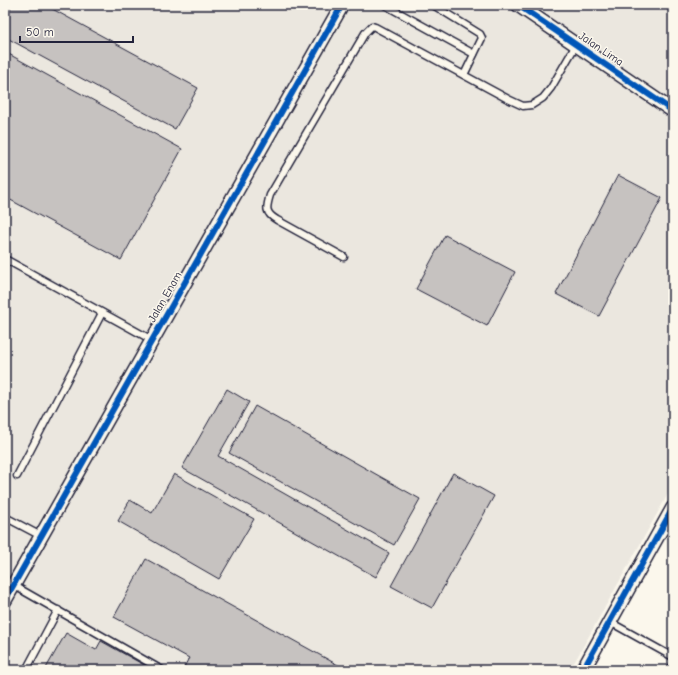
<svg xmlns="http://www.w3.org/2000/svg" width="678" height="675" font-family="'Comic Neue',sans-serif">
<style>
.built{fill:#ebe7df}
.building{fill:#c6c2c0;stroke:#22223b}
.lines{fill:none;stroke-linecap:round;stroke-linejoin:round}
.service-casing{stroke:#22223b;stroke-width:9}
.minor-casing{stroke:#22223b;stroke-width:16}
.service{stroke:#fbf7ec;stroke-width:6}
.minor{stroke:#fbf7ec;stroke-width:13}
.cycleway-casing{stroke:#fbf7ec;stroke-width:8}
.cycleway{stroke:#0057b8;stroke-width:6}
.labels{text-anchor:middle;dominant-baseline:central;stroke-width:3;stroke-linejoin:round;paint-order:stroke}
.street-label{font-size:11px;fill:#22223b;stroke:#fbf7ec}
</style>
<rect width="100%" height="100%" fill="#fbf7ec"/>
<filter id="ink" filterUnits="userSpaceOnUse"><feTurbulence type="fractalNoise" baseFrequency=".025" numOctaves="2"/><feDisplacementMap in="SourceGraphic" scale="8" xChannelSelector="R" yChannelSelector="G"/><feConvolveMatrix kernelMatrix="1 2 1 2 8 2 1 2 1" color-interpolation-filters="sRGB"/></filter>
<g filter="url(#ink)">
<polygon class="built" points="5,5 673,5 673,485 570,670 5,670"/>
<g class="building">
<polygon points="12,5 45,5 198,88 175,129 5,37 5,19"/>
<polygon points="663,5 673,5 673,11"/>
<polygon points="5,52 182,149 121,260 5,197"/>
<polygon points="618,175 662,198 599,316 556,294"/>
<polygon points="445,235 515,272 487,326 416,289"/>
<polygon points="227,389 249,402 218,456 389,553 376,577 182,468"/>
<polygon points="255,406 420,499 394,545 229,453"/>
<polygon points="453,473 494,496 432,608 391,586"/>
<polygon points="174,474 254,519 219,579 118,521 130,500 152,513"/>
<polygon points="146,559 347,670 190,670 184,667 189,658 114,617"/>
<polygon points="66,633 96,650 101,641 153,670 45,670"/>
</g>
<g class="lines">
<defs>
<g id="service">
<polyline points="385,5 474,54"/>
<polyline points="433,5 480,34 482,38 464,75"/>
<path d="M344,257l-67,-37c-12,-7 -11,-12 -7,-25l95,-162 7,-7 3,1 133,72 15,7 9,-1 11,-7 8,-10 25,-43"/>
<polyline points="5,259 152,340"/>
<polyline points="17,476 102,313"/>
<polyline points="5,517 41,536"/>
<polyline points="13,585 162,670"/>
<polyline points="610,622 673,657"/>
<polyline points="26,670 58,610"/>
<polyline points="670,670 673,665"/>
</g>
<g id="minor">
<polyline points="518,5 673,111"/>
<polyline points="5,600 342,5"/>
<polyline points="583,670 673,508"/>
</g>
</defs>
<use href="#service" class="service-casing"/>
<use href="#minor" class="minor-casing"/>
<use href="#service" class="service"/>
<use href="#minor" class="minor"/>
<defs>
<g id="cycleway">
<polyline points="518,5 673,111"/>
<polyline points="5,600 342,5"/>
<polyline points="583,670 673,508"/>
</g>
</defs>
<use href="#cycleway" class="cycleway-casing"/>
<use href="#cycleway" class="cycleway"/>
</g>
</g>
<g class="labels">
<g class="street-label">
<text transform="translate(601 49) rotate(34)">Jalan Lima</text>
<text transform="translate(165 297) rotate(-60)">Jalan Enam</text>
</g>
</g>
<rect width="678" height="675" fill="none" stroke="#fbf7ec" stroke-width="20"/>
<rect x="10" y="10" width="658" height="655" fill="none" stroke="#22223b" stroke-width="1.5" filter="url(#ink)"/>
<path d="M20 36v6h113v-6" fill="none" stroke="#22223b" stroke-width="2"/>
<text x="26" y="36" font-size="12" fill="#22223b" stroke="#fbf7ec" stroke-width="3" paint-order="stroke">50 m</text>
</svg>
